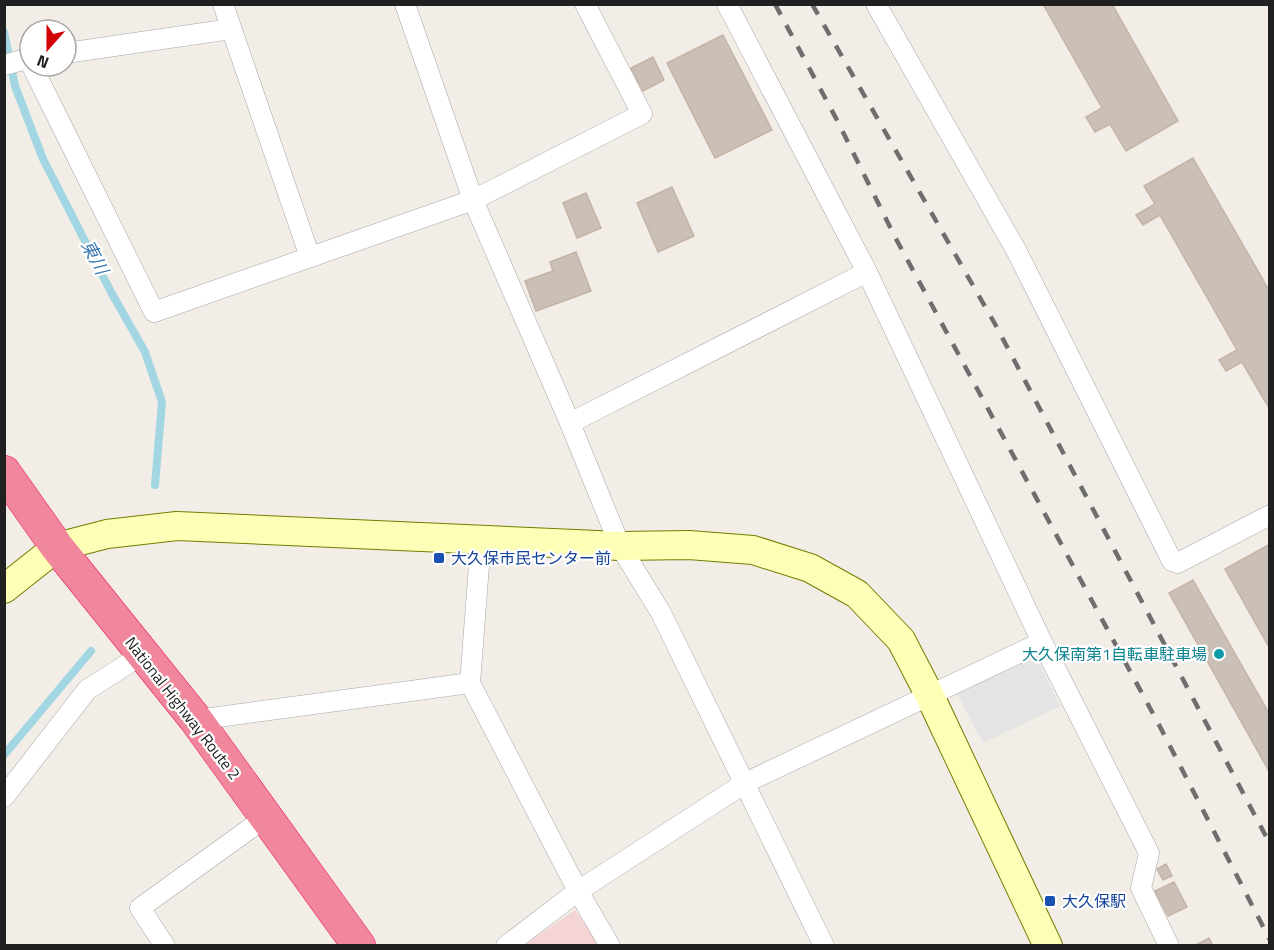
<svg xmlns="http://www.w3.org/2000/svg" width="1274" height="950" font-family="'Titillium Web','Noto Sans JP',sans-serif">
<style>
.commercial{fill:#f4d4d4}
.parking{fill:#e4e4e4}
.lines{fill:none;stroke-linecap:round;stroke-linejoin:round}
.stream{stroke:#a2d6e3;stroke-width:8}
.building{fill:#cac0b8;stroke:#c5b3a6;stroke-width:1.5}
.street-casing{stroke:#a7a7a7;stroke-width:21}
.secondary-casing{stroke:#737e00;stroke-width:30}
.highway-casing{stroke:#ec1664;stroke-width:34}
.street{stroke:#fff;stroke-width:20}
.secondary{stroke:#fdffb6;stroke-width:28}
.highway{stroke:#f0879c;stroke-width:33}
.rail{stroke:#6e6e6e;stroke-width:4.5;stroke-dasharray:12 12;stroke-linecap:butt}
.transit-dot{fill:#1a4fb4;stroke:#fff;stroke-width:2}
.culture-dot{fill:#0f9aa8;stroke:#fff;stroke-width:2}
.labels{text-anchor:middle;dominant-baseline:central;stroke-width:4.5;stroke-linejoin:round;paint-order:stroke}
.transit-label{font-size:16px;fill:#164399;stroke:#fff;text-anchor:start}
.culture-label{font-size:16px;fill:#0d838f;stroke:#fff;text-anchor:end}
.street-label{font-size:16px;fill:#202020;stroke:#fff}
.water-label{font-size:18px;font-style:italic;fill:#407ab2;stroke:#fff}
</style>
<rect width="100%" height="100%" fill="#f2ede6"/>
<polygon class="commercial" points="575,910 599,945 523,946"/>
<polygon class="parking" points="1023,659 1040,665 1060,706 983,743 956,692"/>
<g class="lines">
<g class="stream">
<polyline points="4,32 15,86 43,159 111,292 145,352 162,402 155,485"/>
<polyline points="4,755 91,651"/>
</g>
</g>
<g class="building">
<polygon points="1043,4 1112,4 1178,121 1126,151 1110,124 1095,132 1086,117 1102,108"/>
<polygon points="723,35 772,130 715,158 667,63"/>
<polygon points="653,57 664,80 643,91 631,68"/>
<polygon points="1193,158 1270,292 1269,408 1242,362 1226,371 1219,360 1237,350 1160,215 1143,225 1136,215 1155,204 1144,186"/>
<polygon points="672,187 694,236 658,252 637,203"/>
<polygon points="586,193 601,228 577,238 563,203"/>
<polygon points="576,252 591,291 536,311 525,281 553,271 550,262"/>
<polygon points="1270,544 1270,649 1225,569"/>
<polygon points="1193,580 1270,715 1270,773 1169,593"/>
<polygon points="1166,864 1172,876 1163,880 1157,869"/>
<polygon points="1174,882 1187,907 1168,916 1155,891"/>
<polygon points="1209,938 1213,946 1194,946"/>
</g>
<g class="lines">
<defs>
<g id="street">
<polyline points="223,4 310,257"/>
<polyline points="405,4 473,200 570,423 620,546 661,613 824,946"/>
<polyline points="727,4 867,272 1042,642 1149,853 1141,888 1169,946"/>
<polyline points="876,4 1016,250 1172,561 1178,563 1270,515"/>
<polyline points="66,53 231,29"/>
<polyline points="4,65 30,58"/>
<polyline points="32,66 154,312 473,200 642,114 585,4"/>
<polyline points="570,423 867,272"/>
<polyline points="481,539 470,683 578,891 610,946"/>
<polyline points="196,720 470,683"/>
<polyline points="4,797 87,690 143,654"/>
<polyline points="165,946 140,908 266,817"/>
<polyline points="506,946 578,891 745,783 1042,642"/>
</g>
<polyline id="secondary" points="4,589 57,547 107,534 177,526 620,546 689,545 753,550 810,568 857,594 901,640 929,694 1048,946"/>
<polyline id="highway" points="4,472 57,547 196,720 359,946"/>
</defs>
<use href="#street" class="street-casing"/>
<use href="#secondary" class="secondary-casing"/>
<use href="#highway" class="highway-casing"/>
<use href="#street" class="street"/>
<use href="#secondary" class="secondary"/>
<use href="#highway" class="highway"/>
<g class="rail">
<polyline points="775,4 838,122 895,237 1157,721 1270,940"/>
<polyline points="812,4 995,324 1270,844"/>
</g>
</g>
<g class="transit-dot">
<rect x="433" y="552" width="12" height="12" rx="3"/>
<rect x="1044" y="895" width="12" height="12" rx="3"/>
</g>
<circle class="culture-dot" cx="1219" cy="654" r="6"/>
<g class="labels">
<g class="transit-label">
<text x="451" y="558">大久保市民センター前</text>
<text x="1062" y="901">大久保駅</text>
</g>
<g class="culture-label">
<text x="1207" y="654">大久保南第1自転車駐車場</text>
</g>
<g class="street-label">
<text transform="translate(183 708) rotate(52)">National Highway Route 2</text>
</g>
<g class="water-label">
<text transform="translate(95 257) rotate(62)">東川</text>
</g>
</g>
<rect width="1274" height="950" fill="none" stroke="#202020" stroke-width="12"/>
<g transform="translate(48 48) rotate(201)"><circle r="28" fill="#ffffff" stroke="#a6a6a6" stroke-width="1.5"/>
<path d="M0-4.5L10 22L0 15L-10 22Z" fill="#d00004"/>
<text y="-9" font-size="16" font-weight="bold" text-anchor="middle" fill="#202020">N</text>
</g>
</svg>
